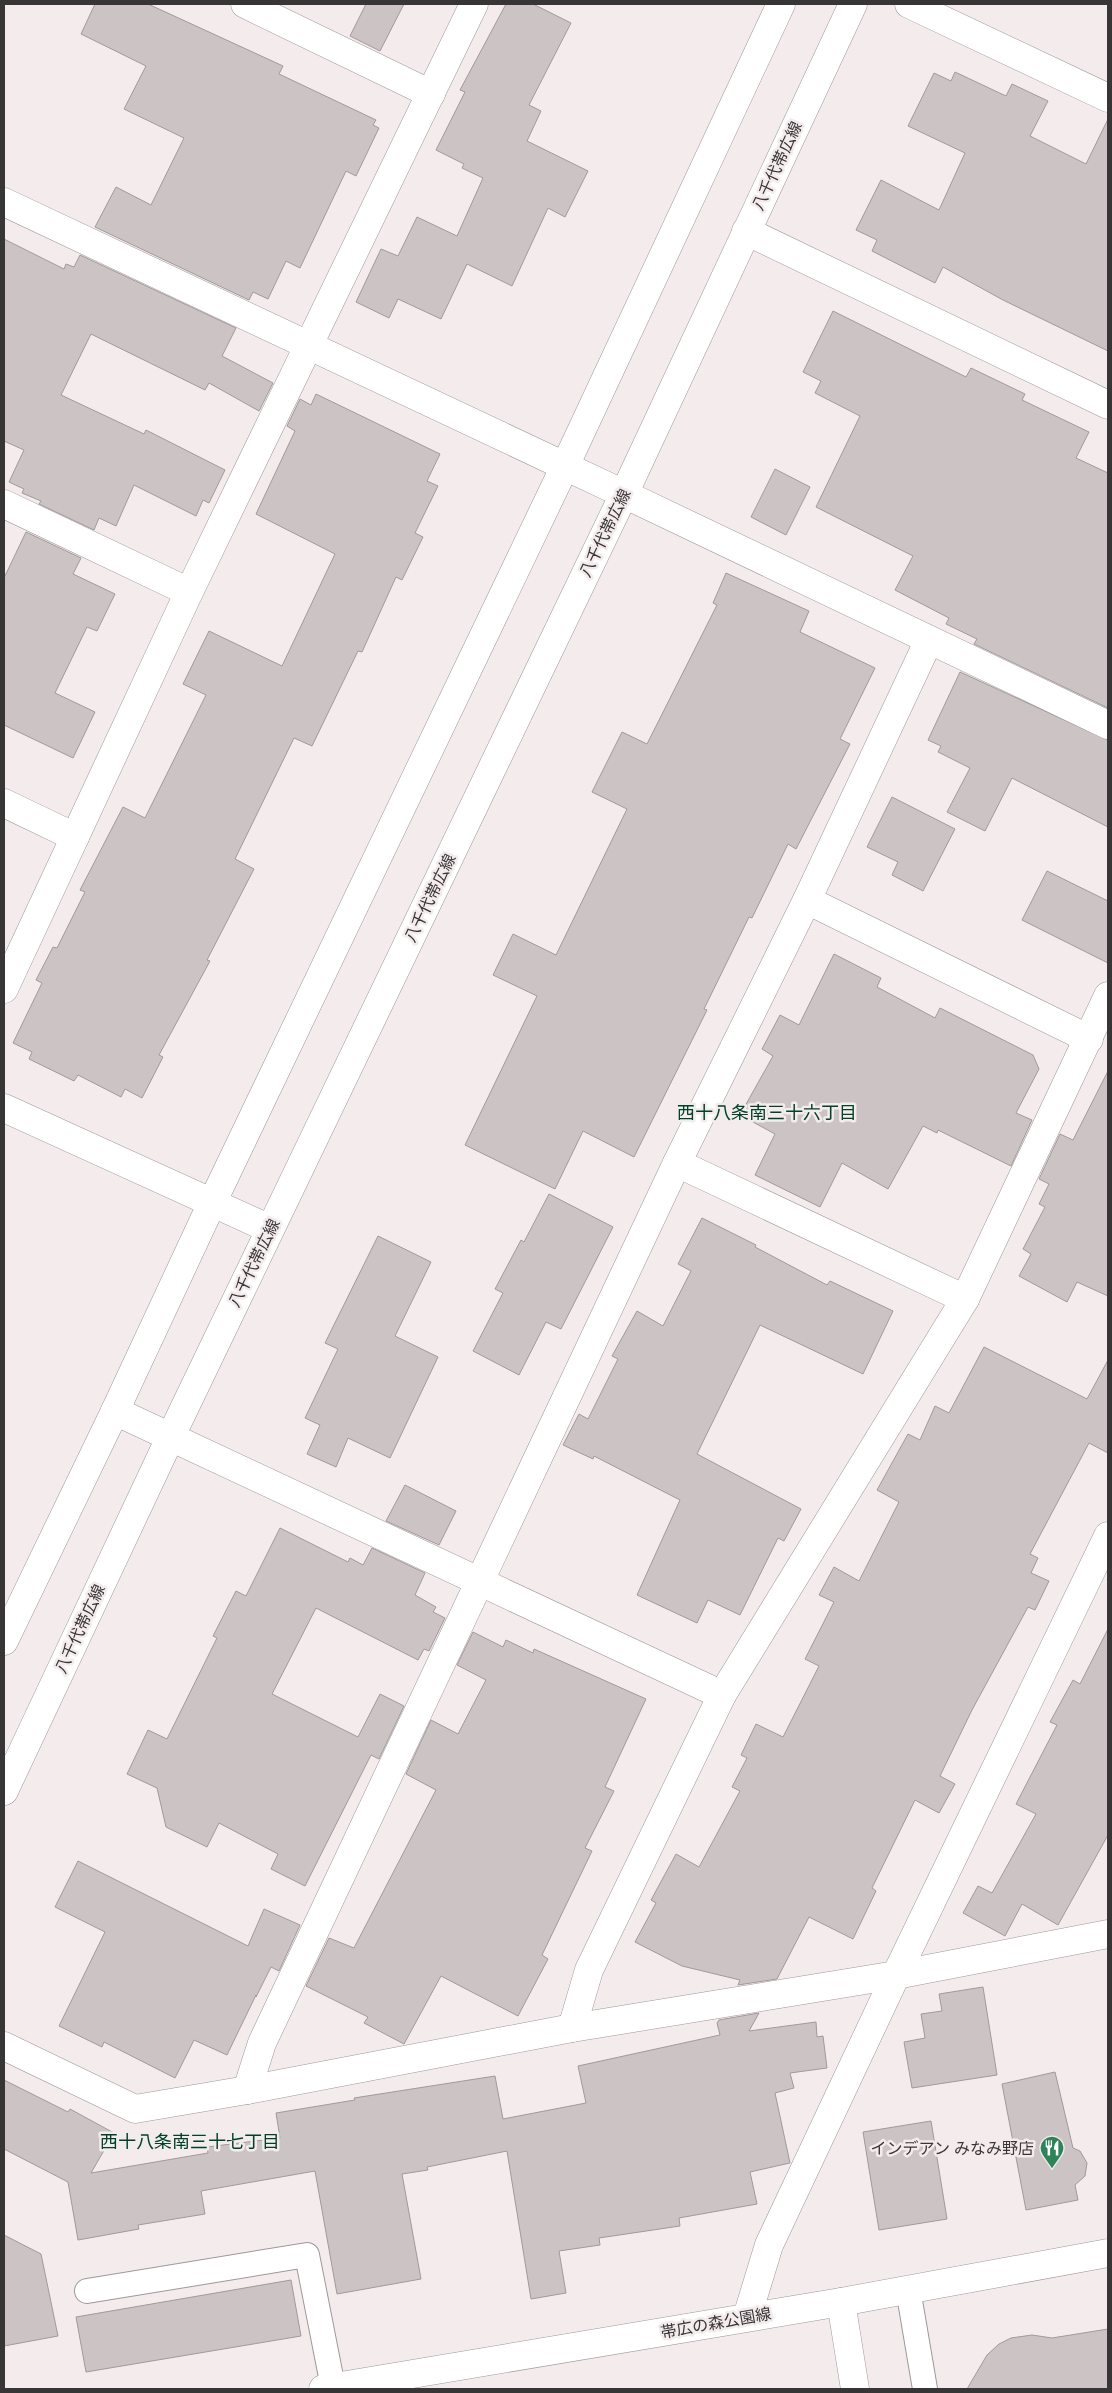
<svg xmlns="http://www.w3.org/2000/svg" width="1112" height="2393" font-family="Raleway,'Noto Sans JP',sans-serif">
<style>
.building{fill:#cbc3c4;stroke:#a1999a}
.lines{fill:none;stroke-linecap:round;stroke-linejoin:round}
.lane-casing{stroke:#9f9899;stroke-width:26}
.street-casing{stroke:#9f9899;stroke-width:29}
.secondary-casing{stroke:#9f9899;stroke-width:29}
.lane{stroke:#fff;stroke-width:24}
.street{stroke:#fff;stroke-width:28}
.secondary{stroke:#fff;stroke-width:28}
.labels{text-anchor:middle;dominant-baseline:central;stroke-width:5;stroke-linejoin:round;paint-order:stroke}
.street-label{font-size:16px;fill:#383536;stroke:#f4ebed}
.poi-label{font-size:16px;fill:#383536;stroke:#f4ebed;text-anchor:end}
.neighbourhood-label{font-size:18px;fill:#004226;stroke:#f4ebed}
</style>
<rect width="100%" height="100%" fill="#f4ebed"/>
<g class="building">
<polygon points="95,4 148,4 283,66 279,74 376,120 373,125 379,128 356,176 346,171 300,268 286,261 268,299 253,292 249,300 95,227 116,187 151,205 184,138 124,109 146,66 81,34"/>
<polygon points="366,4 404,4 380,51 350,36"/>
<polygon points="506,4 533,4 571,23 529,105 541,111 527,141 588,171 565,217 548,208 512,286 467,264 441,319 398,299 389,318 356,302 381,249 398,256 417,217 457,236 483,178 462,168 464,164 436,150 465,92 460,90"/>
<polygon points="955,72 1006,96 1012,84 1048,101 1030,136 1086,164 1108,119 1108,351 1003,300 943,267 935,283 872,251 877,240 856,230 881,180 939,210 965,153 908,126 934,73 951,81"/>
<polygon points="4,239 64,269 66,264 74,267 80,255 236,328 222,356 273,383 259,411 209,383 205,390 91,334 61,395 144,434 146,430 225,470 209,503 203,500 196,516 134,485 116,526 99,518 94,530 39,504 41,501 22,493 24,489 9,482 24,450 4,441"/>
<polygon points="833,311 966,377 971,368 1025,394 1022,400 1089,432 1076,458 1108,473 1108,708 974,644 977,639 946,624 949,618 895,590 913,556 816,507 860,416 815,393 821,381 803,372"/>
<polygon points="316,394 440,454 427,481 438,486 415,533 423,537 402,580 396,577 362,652 358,651 312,746 294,738 235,859 254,869 207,960 210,961 159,1055 163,1057 142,1098 125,1089 121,1097 78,1075 74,1081 29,1059 32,1052 13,1043 42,983 36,980 53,947 57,948 85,892 80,890 123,807 145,818 206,695 183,684 209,631 282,666 335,554 256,514 295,431 287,426 300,399 311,405"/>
<polygon points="775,469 810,487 786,535 751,517"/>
<polygon points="26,532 81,558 73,574 115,594 97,631 87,627 55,693 95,712 73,758 4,725 4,578"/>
<polygon points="726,573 809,611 800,632 875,668 840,739 850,744 796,849 788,844 752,918 749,917 704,1009 707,1010 634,1157 583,1131 555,1189 465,1145 537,996 493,975 513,934 556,955 627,809 592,792 622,732 647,744 717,605 713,603"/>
<polygon points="960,672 1108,740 1108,827 1012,778 985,831 947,812 970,768 938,752 941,746 928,740"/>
<polygon points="892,797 955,829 923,891 892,875 898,862 867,847"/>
<polygon points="1047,871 1108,901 1108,963 1022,920"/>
<polygon points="834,954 881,978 877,987 935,1018 940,1008 1033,1055 1039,1069 1016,1113 1032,1120 1011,1166 938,1130 937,1133 923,1126 888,1189 842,1163 820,1207 755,1175 775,1134 740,1115 773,1056 762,1049 780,1015 799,1025"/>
<polygon points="1108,1071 1108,1296 1077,1282 1067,1302 1019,1276 1031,1254 1023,1249 1045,1207 1039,1204 1049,1184 1039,1179 1060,1134 1073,1140"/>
<polygon points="549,1194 613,1227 561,1329 546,1322 519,1375 473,1351 503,1293 495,1289 521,1240 524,1242"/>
<polygon points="702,1218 756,1245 755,1247 827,1285 830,1281 893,1311 863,1374 760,1325 697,1454 801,1509 784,1541 778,1538 740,1615 708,1600 697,1623 637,1595 680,1500 594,1456 593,1459 563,1445 579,1414 588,1419 618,1359 612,1356 637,1311 663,1326 691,1271 678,1264"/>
<polygon points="378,1236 431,1262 395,1336 438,1357 390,1458 348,1438 336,1467 307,1454 320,1425 305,1418 338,1349 325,1343"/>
<polygon points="984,1347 1087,1399 1108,1360 1108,1453 1089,1443 1030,1554 1038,1558 1031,1573 1049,1581 1035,1610 1028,1607 972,1710 940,1776 955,1784 939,1813 915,1800 872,1888 876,1891 853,1939 809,1917 777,1979 738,1985 740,1980 682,1966 635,1942 656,1903 651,1900 676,1854 699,1867 740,1791 732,1787 747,1758 741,1755 756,1724 783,1737 819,1666 805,1659 834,1602 819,1595 834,1567 859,1581 899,1502 877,1490 908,1434 920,1440 935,1406 949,1413"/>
<polygon points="405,1485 456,1511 439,1545 386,1521"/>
<polygon points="280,1528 348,1562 350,1558 363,1565 372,1548 425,1573 415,1595 436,1607 433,1612 445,1618 429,1651 424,1649 418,1660 316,1608 272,1694 358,1737 380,1694 404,1706 379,1759 371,1755 305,1886 271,1869 278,1854 219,1823 207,1847 166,1827 157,1788 127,1774 148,1730 167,1739 217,1638 213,1636 236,1591 246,1596"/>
<polygon points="1108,1629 1108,1835 1058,1925 1022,1904 1005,1936 963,1913 978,1886 992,1893 1036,1814 1016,1804 1057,1725 1050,1722 1073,1680 1080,1684"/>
<polygon points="473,1632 503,1647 506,1640 533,1653 534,1649 646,1699 605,1787 614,1791 585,1848 592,1851 542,1955 548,1959 518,2016 441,1976 404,2044 364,2023 368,2017 306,1986 329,1938 354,1948 436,1790 406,1774 431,1720 458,1734 486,1680 457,1665"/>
<polygon points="78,1861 248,1946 264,1909 300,1925 279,1971 271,1967 256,1997 256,1995 227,2055 194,2040 175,2078 104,2042 102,2047 59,2026 105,1932 55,1907"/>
<polygon points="983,1987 997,2075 912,2088 904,2042 925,2038 921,2014 942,2011 939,1994"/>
<polygon points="759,2013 749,2031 816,2022 817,2037 823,2036 827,2068 790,2073 794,2088 775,2093 790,2163 750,2172 757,2204 679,2218 680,2226 599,2238 600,2245 559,2251 566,2293 531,2299 507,2151 427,2167 428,2170 402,2174 421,2279 337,2294 315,2171 201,2191 205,2214 138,2225 139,2229 78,2240 68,2182 4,2149 4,2080 68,2112 70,2109 114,2133 91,2173 208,2153 207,2147 280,2138 276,2113 355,2100 354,2098 495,2076 503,2119 586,2103 578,2066 720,2035 717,2023 719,2020"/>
<polygon points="1055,2072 1073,2148 1080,2151 1087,2163 1085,2176 1075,2185 1078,2200 1026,2210 1002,2084"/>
<polygon points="931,2121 947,2219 879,2230 863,2132"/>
<polygon points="4,2235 41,2254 58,2336 4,2346"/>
<polygon points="291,2280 301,2336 86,2372 76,2317"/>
<polygon points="1108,2329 1108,2389 967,2389 987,2355 999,2344 1011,2338 1032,2335 1052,2338"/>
</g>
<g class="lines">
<defs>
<g id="lane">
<polyline points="908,2289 925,2389"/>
<polyline points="87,2291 307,2255 333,2387"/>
</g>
<g id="street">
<polyline points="245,4 431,94"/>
<polyline points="909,4 1108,98"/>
<polyline points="4,202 624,494 1108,725"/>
<polyline points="746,231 1108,405"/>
<polyline points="4,504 189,592"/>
<polyline points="4,803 75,837"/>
<polyline points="807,900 1089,1039"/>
<polyline points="4,989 189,592 474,4"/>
<polyline points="4,1108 270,1229"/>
<polyline points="677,1163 965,1299"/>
<polyline points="115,1411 722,1695"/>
<polyline points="572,2028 589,1970 722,1695 965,1299 1108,996"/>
<polyline points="4,2046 135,2109 247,2090 572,2028 896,1975 1108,1934"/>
<polyline points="247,2090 262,2043 677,1163 807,900 929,640"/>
<polyline points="841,2302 855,2389"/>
<polyline points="747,2317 769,2245 896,1975 1108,1536"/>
</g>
<g id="secondary">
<polyline points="4,1641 115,1411 212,1203 565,466 781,4"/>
<polyline points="4,1791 170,1438 624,494 853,4"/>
<polyline points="323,2389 841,2302 1108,2253"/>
</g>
</defs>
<use href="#lane" class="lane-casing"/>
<use href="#street" class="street-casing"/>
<use href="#secondary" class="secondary-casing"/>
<use href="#lane" class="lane"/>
<use href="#street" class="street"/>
<use href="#secondary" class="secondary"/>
</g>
<defs>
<symbol id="restaurant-pin" viewBox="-11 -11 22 30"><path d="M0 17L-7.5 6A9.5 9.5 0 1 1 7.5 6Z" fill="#2d8458" stroke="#f4ebed"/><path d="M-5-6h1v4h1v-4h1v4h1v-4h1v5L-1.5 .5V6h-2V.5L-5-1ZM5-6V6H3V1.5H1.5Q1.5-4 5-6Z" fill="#fff"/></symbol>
</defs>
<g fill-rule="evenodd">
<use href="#restaurant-pin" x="1038" y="2134" width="28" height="38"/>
</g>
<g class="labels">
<g class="street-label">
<text transform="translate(777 166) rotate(-65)">八千代帯広線</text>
<text transform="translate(605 533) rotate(-64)">八千代帯広線</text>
<text transform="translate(430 898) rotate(-64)">八千代帯広線</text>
<text transform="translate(254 1263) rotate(-64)">八千代帯広線</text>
<text transform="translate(80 1629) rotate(-65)">八千代帯広線</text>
<text transform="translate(716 2323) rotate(-10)">帯広の森公園線</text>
</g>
<g class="poi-label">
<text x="1034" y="2148">インデアン みなみ野店</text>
</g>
<g class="neighbourhood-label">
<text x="767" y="1112">西十八条南三十六丁目</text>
<text x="190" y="2141">西十八条南三十七丁目</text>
</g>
</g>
<rect width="1112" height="2393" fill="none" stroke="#383536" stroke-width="10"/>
</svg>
